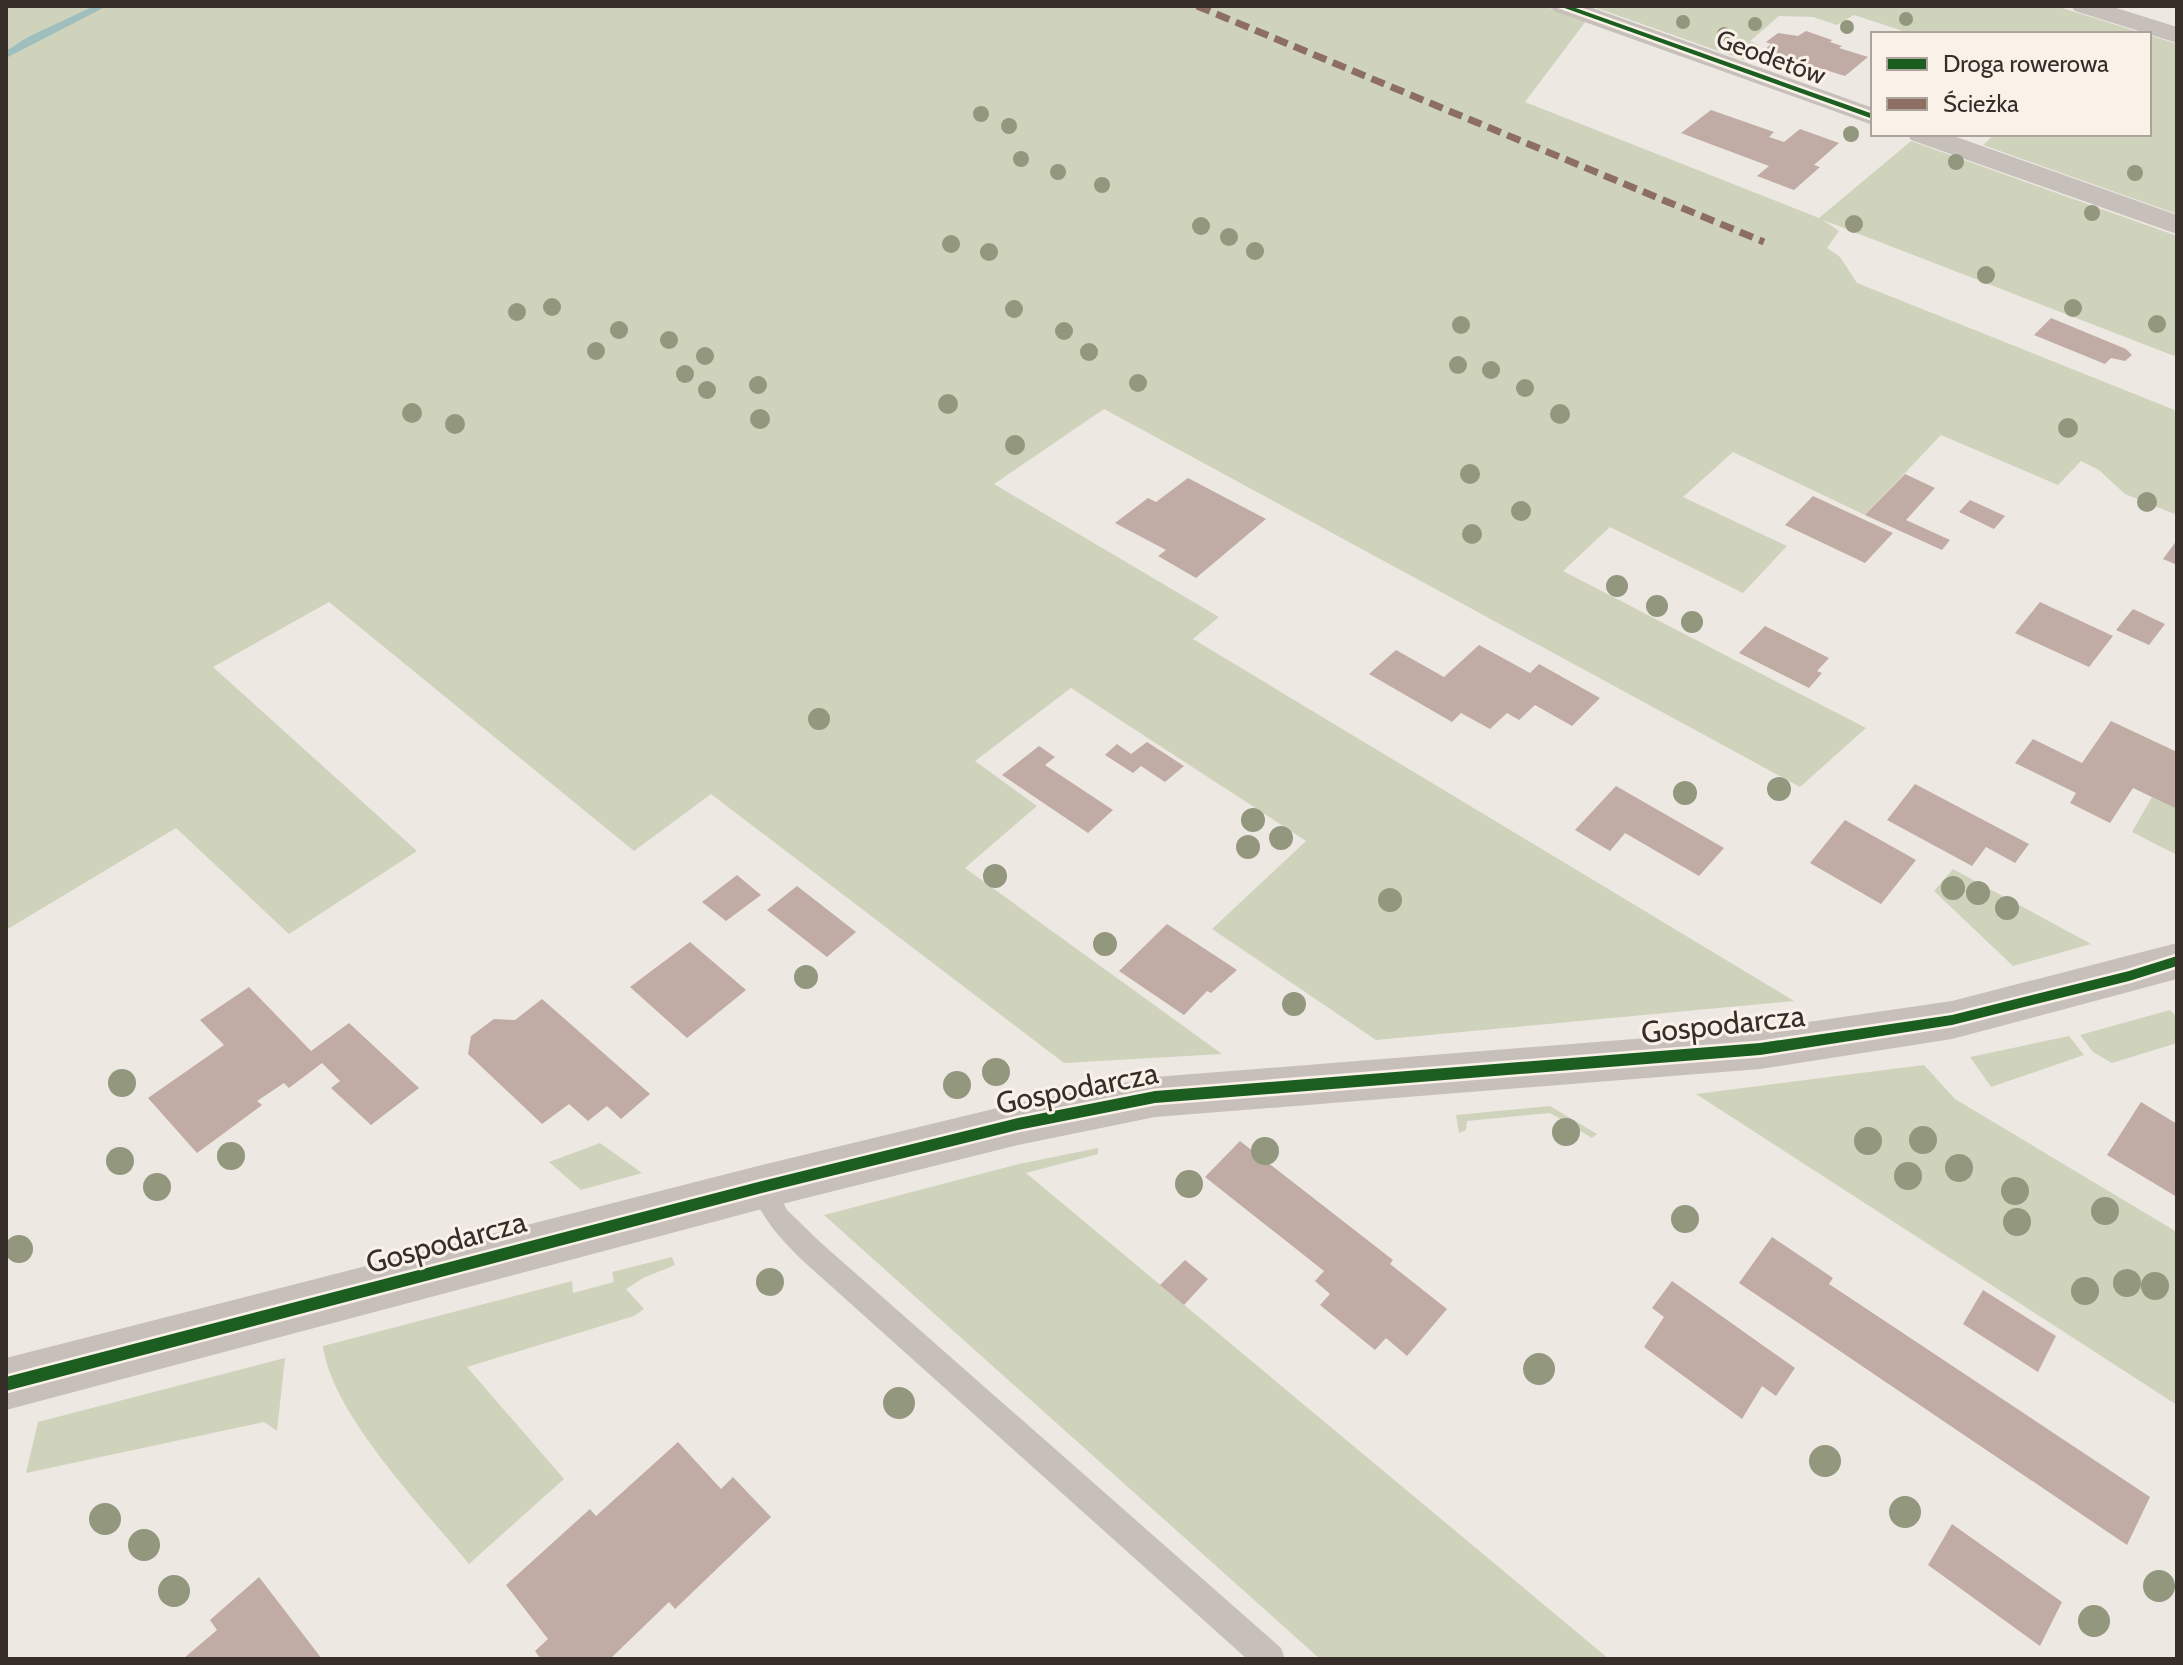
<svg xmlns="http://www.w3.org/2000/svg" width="2183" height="1665" font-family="Cabin,sans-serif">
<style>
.green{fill:#cfd3bc}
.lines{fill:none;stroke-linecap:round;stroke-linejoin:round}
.stream{fill:#9ebfbe;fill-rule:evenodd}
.building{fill:#c0aca4}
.service{fill:#c6bfba;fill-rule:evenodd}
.minor{fill:#c6bfba;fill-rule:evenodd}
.quiet{stroke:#8d6e63;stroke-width:7;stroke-dasharray:14 7;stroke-linecap:butt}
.cycleway-casing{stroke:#faf2e9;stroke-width:5}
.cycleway{fill:#1b5e20;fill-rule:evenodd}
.tree{fill:#92977e}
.labels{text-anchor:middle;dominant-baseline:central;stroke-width:6;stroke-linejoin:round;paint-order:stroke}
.far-street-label{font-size:26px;fill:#372d29;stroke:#faf2e9}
.street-label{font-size:30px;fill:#372d29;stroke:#faf2e9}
</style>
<rect width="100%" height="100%" fill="#ede8e2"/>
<g class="green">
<polygon points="6,6 1544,6 1586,21 1525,102 1819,218 1911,141 2177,236 2177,357 1823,220 1839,231 1827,248 1840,257 1857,283 2177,411 2177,515 2125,494 2099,470 2081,461 2058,485 1941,435 1865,515 1733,452 1683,497 1787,546 1743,593 1610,527 1563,571 1866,728 1800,787 1104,409 994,484 1219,617 1193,639 1794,1001 1376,1040 1212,929 1306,841 1071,688 975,761 1037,806 965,868 1222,1054 1064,1063 711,794 634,851 329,602 213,667 417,851 289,934 176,828 6,930"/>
<polygon points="1591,6 2056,6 2145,34 1912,34 1854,15 1837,25 1813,17 1779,16 1750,41 1759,45 1744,60"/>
<polygon points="2149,35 2177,44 2177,214 1983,145 1995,134 2149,134"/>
<polygon points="2152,797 2177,809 2177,855 2132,832"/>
<polygon points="1953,869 2078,937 2091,944 2013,966 1934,891"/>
<polygon points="2170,1010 2177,1017 2177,1043 2112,1063 2093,1052 2080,1035"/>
<polygon points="2069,1036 2084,1055 1991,1087 1970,1057"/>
<polygon points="1924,1065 1955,1099 2177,1232 2177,1405 1696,1094"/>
<polygon points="1550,1106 1597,1134 1592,1138 1550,1113 1467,1121 1466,1130 1459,1133 1456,1115"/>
<polygon points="600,1143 642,1173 581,1190 549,1162"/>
<polygon points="1098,1148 1098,1154 1026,1173 1609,1659 1320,1659 824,1215 1019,1164"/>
<path d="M672,1257l3,8 -32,13 -17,11 18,20 -10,7 -167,51 97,112 -95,85c-44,-54 -138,-151 -146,-218l249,-65 1,12 41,-11 -2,-10z"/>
<polygon points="285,1358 277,1431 264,1422 26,1473 38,1422"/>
</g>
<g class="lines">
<polygon class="stream" points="94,6 107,6 6,58 6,51 28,37"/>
</g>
<g class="building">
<polygon points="1806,31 1832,40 1830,42 1842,46 1839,48 1868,57 1845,76 1763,51 1771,44 1766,42 1778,33 1798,36"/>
<polygon points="1711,110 1774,132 1769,137 1784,142 1800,129 1839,143 1814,165 1820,167 1794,190 1757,176 1769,166 1681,133"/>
<polygon points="2051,318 2126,349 2132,355 2125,361 2111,358 2105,364 2034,335"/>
<polygon points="1905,474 1935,488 1906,520 1950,540 1942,550 1865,515"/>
<polygon points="1188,478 1266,519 1196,578 1158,556 1166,550 1115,523 1148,498 1156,502"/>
<polygon points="1813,496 1893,533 1865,563 1785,525"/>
<polygon points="1970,500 2005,516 1994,529 1959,512"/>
<polygon points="2177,540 2177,565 2163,559"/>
<polygon points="2040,602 2113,636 2089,667 2015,633"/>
<polygon points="2133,609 2165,624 2149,645 2116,630"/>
<polygon points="1765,626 1829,658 1817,671 1822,673 1809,688 1739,653"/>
<polygon points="1479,645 1530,673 1539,664 1600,698 1572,726 1535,705 1519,720 1507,713 1490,729 1461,713 1452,722 1369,674 1396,650 1444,677"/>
<polygon points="2111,721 2177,752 2177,809 2133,788 2110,823 2070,803 2076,793 2015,763 2033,739 2082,763"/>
<polygon points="1147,742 1184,766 1165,782 1141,766 1133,773 1105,755 1117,744 1131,754"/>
<polygon points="1039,746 1055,757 1045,765 1113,810 1088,833 1002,775"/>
<polygon points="1915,784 2029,844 2015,863 1986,847 1972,866 1887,820"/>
<polygon points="1616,786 1724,848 1699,876 1625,833 1610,851 1575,830"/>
<polygon points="1845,820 1916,860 1881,904 1810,863"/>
<polygon points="737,875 761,895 726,921 702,902"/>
<polygon points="797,886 856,932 827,957 767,910"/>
<polygon points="1167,924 1237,970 1211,993 1207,991 1184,1015 1119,971"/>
<polygon points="690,942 746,990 687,1038 630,987"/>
<polygon points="249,987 311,1051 349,1023 419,1088 371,1125 331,1088 340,1081 322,1063 289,1088 284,1083 257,1101 262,1105 197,1153 148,1098 224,1045 200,1020"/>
<polygon points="542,999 650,1094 621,1119 607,1106 588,1121 569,1104 542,1124 468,1054 471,1036 494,1019 515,1020"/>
<polygon points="2141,1102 2177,1124 2177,1197 2107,1155"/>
<polygon points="1240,1141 1393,1260 1390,1264 1447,1309 1407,1356 1386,1338 1375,1350 1320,1305 1330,1294 1315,1281 1324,1271 1205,1177"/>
<polygon points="1772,1237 1833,1278 1829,1284 2150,1497 2127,1545 1739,1283"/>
<polygon points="1185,1260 1208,1279 1184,1305 1160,1285"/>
<polygon points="1672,1281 1795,1368 1776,1396 1762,1386 1742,1419 1644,1347 1664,1317 1652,1308"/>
<polygon points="1983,1290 2056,1336 2038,1372 1963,1324"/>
<polygon points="678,1442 721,1489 733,1477 771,1517 675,1609 669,1602 610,1659 541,1659 535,1651 548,1639 506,1585 590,1509 596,1516"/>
<polygon points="1952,1524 2062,1602 2040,1646 1928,1565"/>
<polygon points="259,1577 322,1659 183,1659 217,1630 210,1620"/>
</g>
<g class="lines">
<path class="service" d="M762,1175l9,4 16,31 33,32 461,406 4,11h-38l-445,-399c-26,-26 -38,-40 -53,-73l4,-8z"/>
<g class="minor">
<polygon points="1550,6 1587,6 1873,108 1873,125 1554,11"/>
<polygon points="2071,6 2110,6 2177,27 2177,43 2075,11"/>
<polygon points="1907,134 1948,134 2177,215 2177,234 1911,140"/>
<polygon points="2177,943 2177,979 1952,1039 1760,1069 1155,1117 1018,1145 762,1209 6,1410 6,1358 762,1165 1018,1103 1155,1077 1760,1029 1952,1001"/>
</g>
<polyline class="quiet" points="1197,6 1764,242"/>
<defs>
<g id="cycleway">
<polygon points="1559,6 1570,6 1873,114 1873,119"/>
<polygon points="2177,956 2177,966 2129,981 1952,1025 1760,1055 1155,1103 1018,1130 762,1193 6,1391 6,1377 762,1181 1018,1118 1155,1091 1760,1043 1952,1015 2129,971"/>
</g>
</defs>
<use href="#cycleway" class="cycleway-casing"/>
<use href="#cycleway" class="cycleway"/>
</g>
<g class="tree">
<circle cx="1906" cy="19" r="7"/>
<circle cx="1683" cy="22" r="7"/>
<circle cx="1755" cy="24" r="7"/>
<circle cx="1847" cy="27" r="7"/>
<circle cx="1724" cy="34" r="7"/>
<circle cx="981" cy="114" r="8"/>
<circle cx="1009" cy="126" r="8"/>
<circle cx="1851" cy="134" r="8"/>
<circle cx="1021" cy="159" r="8"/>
<circle cx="1956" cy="162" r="8"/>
<circle cx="1058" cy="172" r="8"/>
<circle cx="2135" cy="173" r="8"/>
<circle cx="1102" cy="185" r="8"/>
<circle cx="2092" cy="213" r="8"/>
<circle cx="1854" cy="224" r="9"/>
<circle cx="1201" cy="226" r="9"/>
<circle cx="1229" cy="237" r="9"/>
<circle cx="951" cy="244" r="9"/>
<circle cx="1255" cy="251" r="9"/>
<circle cx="989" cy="252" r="9"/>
<circle cx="1986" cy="275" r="9"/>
<circle cx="552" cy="307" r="9"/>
<circle cx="2073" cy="308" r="9"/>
<circle cx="1014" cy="309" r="9"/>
<circle cx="517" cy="312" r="9"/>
<circle cx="2157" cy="324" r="9"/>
<circle cx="1461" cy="325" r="9"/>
<circle cx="619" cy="330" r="9"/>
<circle cx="1064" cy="331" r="9"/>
<circle cx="669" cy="340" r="9"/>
<circle cx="596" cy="351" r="9"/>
<circle cx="1089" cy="352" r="9"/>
<circle cx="705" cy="356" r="9"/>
<circle cx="1458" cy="365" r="9"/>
<circle cx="1491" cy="370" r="9"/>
<circle cx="685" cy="374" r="9"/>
<circle cx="1138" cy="383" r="9"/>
<circle cx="758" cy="385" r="9"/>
<circle cx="1525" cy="388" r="9"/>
<circle cx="707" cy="390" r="9"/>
<circle cx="948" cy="404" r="10"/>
<circle cx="412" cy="413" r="10"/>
<circle cx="1560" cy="414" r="10"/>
<circle cx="760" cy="419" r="10"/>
<circle cx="455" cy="424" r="10"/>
<circle cx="2068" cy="428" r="10"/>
<circle cx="1015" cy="445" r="10"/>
<circle cx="1470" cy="474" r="10"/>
<circle cx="2147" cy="502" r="10"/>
<circle cx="1521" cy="511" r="10"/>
<circle cx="1472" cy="534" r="10"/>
<circle cx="1617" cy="586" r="11"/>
<circle cx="1657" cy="606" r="11"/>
<circle cx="1692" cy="622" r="11"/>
<circle cx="819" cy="719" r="11"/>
<circle cx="1779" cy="789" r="12"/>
<circle cx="1685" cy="793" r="12"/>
<circle cx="1253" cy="820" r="12"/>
<circle cx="1281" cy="838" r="12"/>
<circle cx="1248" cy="847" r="12"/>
<circle cx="995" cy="876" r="12"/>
<circle cx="1953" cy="888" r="12"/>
<circle cx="1978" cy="893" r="12"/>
<circle cx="1390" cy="900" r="12"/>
<circle cx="2007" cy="908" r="12"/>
<circle cx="1105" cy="944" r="12"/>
<circle cx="806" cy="977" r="12"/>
<circle cx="1294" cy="1004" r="12"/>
<circle cx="996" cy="1072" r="14"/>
<circle cx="122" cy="1083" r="14"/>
<circle cx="957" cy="1085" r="14"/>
<circle cx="1566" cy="1132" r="14"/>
<circle cx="1923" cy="1140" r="14"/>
<circle cx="1868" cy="1141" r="14"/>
<circle cx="1265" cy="1151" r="14"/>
<circle cx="231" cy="1156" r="14"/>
<circle cx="120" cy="1161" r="14"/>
<circle cx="1959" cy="1168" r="14"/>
<circle cx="1908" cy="1176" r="14"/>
<circle cx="1189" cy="1184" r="14"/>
<circle cx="157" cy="1187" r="14"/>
<circle cx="2015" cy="1191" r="14"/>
<circle cx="2105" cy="1211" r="14"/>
<circle cx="1685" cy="1219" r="14"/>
<circle cx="2017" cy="1222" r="14"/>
<circle cx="19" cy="1249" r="14"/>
<circle cx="770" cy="1282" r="14"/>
<circle cx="2127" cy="1283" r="14"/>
<circle cx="2155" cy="1286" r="14"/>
<circle cx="2085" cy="1291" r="14"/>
<circle cx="1539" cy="1369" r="16"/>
<circle cx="899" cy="1403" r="16"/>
<circle cx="1825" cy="1461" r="16"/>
<circle cx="1905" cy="1512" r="16"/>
<circle cx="105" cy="1519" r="16"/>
<circle cx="144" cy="1545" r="16"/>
<circle cx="2159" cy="1586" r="16"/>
<circle cx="174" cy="1591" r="16"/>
<circle cx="2094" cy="1621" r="16"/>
</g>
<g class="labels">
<g class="far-street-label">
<text transform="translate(1771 57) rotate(20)">Geodetów</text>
</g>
<g class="street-label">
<text transform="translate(1723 1024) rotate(-6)">Gospodarcza</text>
<text transform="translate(1077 1088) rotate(-11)">Gospodarcza</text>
<text transform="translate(446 1242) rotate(-15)">Gospodarcza</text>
</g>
</g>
<rect width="2183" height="1665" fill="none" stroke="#372d29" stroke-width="16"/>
<rect x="1871" y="32" width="280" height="104" fill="#faf2e9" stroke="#aca39c" stroke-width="2"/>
<rect x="1887" y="58" width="40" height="12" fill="#1b5e20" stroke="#aca39c" stroke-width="2"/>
<text x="1943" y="72" font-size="24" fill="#372d29">Droga rowerowa</text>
<rect x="1887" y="98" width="40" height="12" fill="#8d6e63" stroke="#aca39c" stroke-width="2"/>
<text x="1943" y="112" font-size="24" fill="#372d29">Ścieżka</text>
</svg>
